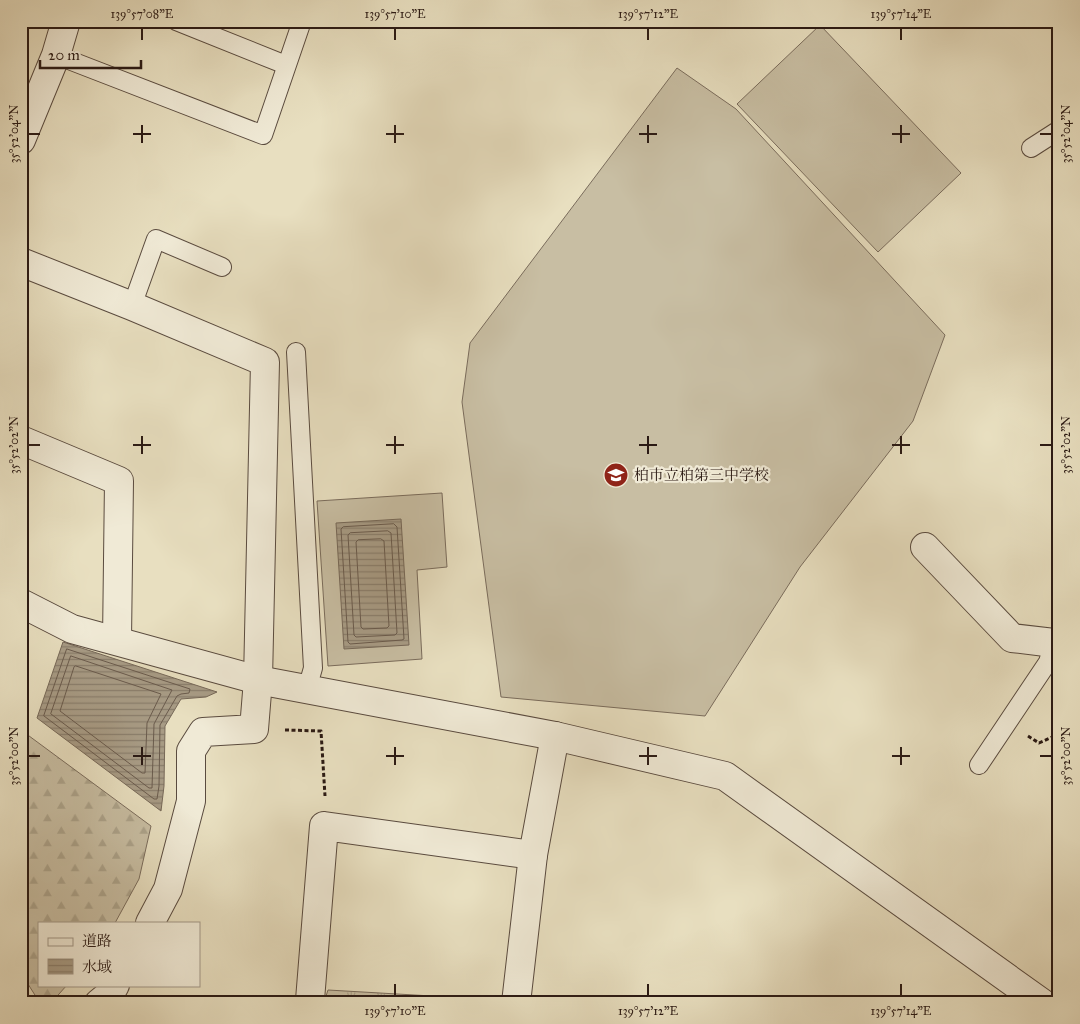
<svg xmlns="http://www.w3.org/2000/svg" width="1080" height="1024" font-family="'IM FELL Great Primer','Noto Serif JP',serif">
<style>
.forest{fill:url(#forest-firs);stroke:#7a6c5c}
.park{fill:url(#park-tufts);stroke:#7a6c5c}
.pitch{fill:#c8bea3;stroke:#7a6c5c}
.water{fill:url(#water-rules);stroke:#766858}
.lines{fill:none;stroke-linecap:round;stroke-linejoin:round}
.shore{stroke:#6a5b4d;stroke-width:1}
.lane-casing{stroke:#5a4b3f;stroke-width:20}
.street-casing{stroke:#5a4b3f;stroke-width:30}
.path{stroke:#2b1a14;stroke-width:3;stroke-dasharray:4 2.5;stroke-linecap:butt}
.lane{stroke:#f0ead6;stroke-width:18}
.street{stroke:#f0ead6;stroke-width:28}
.ticks{fill:none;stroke:#2b1a14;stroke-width:2}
.labels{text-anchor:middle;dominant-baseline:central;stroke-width:4.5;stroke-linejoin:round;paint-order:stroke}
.poi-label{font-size:15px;fill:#2b1a14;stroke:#f0ead6;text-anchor:start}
.neatline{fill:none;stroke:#2b1a14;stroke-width:2}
.ticks-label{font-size:12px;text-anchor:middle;fill:#2b1a14}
</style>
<defs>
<pattern id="forest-firs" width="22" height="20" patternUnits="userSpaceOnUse" patternTransform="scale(1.25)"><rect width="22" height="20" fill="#c8bea3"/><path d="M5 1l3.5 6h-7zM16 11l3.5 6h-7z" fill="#aca38b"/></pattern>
<pattern id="park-tufts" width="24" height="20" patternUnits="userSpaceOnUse" patternTransform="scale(1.25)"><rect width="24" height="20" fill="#c8bea3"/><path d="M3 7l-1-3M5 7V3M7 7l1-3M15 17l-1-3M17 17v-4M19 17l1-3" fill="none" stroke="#aca38b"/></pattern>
<pattern id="water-rules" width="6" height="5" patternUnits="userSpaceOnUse" patternTransform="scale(1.25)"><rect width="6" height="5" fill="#a89c86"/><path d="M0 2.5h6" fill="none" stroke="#897e6c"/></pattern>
</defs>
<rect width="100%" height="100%" fill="#e8dfc0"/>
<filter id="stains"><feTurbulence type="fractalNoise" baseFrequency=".004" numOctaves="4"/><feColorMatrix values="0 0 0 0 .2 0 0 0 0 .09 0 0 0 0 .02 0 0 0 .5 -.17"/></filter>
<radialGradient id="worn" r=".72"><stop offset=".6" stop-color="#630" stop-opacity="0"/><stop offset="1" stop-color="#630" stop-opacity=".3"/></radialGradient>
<polygon class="forest" points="21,730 151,826 139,879 115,923 39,923 39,985 67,985 51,1003 40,1003 21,973"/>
<polygon class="park" points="328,990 501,1000 500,1003 381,1003 325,999"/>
<g class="pitch">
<polygon points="820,25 961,173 878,252 737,104"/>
<polygon points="677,68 736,109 945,335 913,421 800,567 705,716 501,697 462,402 470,343"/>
<polygon points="442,493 447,567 417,570 422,659 328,666 317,501"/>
</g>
<g class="water">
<polygon points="401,519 409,645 344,649 336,523"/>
<polygon points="63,642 217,692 206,697 181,699 165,726 164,786 161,811 37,718"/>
</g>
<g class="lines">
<g class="shore">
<polygon points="394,524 397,527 404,639 402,640 350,644 348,642 341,529 343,527"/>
<polygon points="388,531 391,533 397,633 395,635 356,637 354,635 348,535 350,533"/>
<polygon points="381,539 384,541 389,626 387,628 363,629 361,627 356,542 358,540"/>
<polygon points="67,649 190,689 189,693 181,694 177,696 160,725 159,786 157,799 154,799 44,716"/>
<polygon points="71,656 172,690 154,724 152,788 149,788 51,714"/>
<polygon points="76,666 161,694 147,723 145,773 142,773 60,711 74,667"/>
</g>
<defs>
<g id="lane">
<polyline points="176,21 286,65"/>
<polyline points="56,55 263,135 302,21"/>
<polyline points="1031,148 1059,130"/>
<polyline points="132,306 156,239 222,267"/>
<polyline points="296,352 313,668 307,689"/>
<polyline points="979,765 1048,662 1054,643"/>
</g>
<g id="street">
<polyline points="21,140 56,55 66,21"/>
<polyline points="21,262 132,306 265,362 258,680 254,729 203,732 191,751 191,801 168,889 150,923"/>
<polyline points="21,440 119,481 117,640"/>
<polyline points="925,547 1012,638 1054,643 1059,641"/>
<polyline points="21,603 72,629 258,680 555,736 725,776 1042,1003"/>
<polyline points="99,1003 110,994 115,985"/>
<polyline points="309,1003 310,1000 324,826 533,855"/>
<polyline points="516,1003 533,855 555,736"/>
</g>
</defs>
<use href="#lane" class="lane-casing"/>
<use href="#street" class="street-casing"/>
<g class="path">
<polyline points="285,730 321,731 325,796"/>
<polyline points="1028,736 1039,743 1059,734"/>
</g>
<use href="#lane" class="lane"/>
<use href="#street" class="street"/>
</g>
<path class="ticks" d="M142,28v12M395,28v12M648,28v12M901,28v12M142,125v18M395,125v18M648,125v18M901,125v18M28,134h12M133,134h18M386,134h18M639,134h18M892,134h18M1040,134h12M142,436v18M395,436v18M648,436v18M901,436v18M28,445h12M133,445h18M386,445h18M639,445h18M892,445h18M1040,445h12M142,747v18M395,747v18M648,747v18M901,747v18M28,756h12M133,756h18M386,756h18M639,756h18M892,756h18M1040,756h12M395,984v12M648,984v12M901,984v12"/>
<defs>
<symbol id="school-disc" viewBox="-11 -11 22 22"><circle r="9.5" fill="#8f2418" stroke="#f0ead6"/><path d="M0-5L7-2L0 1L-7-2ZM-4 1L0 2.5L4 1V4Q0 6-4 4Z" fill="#fff"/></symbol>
</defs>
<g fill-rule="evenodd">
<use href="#school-disc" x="602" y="461" width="28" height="28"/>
</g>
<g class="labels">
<g class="poi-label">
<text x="634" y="475">柏市立柏第三中学校</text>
</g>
</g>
<rect width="1080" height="1024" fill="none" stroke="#e8dfc0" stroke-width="55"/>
<rect x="38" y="922" width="162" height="65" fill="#f0ead6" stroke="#a19788"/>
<rect x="48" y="938" width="25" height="8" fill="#f0ead6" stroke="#a19788"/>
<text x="82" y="946" font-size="15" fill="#2b1a14">道路</text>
<rect x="48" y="959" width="25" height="15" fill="url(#water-rules)" stroke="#a19788"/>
<text x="82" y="972" font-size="15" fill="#2b1a14">水域</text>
<path d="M40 60v8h101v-8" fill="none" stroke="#2b1a14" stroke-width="2.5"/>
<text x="48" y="60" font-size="15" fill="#2b1a14" stroke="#f0ead6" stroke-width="4" paint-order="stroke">20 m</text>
<rect x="28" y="28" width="1024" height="968" class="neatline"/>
<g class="ticks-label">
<text x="142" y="18">139°57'08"E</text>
<text x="395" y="18">139°57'10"E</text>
<text x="648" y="18">139°57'12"E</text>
<text x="901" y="18">139°57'14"E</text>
<text transform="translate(14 134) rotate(-90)" y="4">35°52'04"N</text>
<text transform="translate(1066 134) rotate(-90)" y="4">35°52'04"N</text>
<text transform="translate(14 445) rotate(-90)" y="4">35°52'02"N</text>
<text transform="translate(1066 445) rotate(-90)" y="4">35°52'02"N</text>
<text transform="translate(14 756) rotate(-90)" y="4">35°52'00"N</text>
<text transform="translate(1066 756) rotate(-90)" y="4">35°52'00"N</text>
<text x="395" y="1015">139°57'10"E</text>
<text x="648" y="1015">139°57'12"E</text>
<text x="901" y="1015">139°57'14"E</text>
</g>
<rect width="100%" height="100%" filter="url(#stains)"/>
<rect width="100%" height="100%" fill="url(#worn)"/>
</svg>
